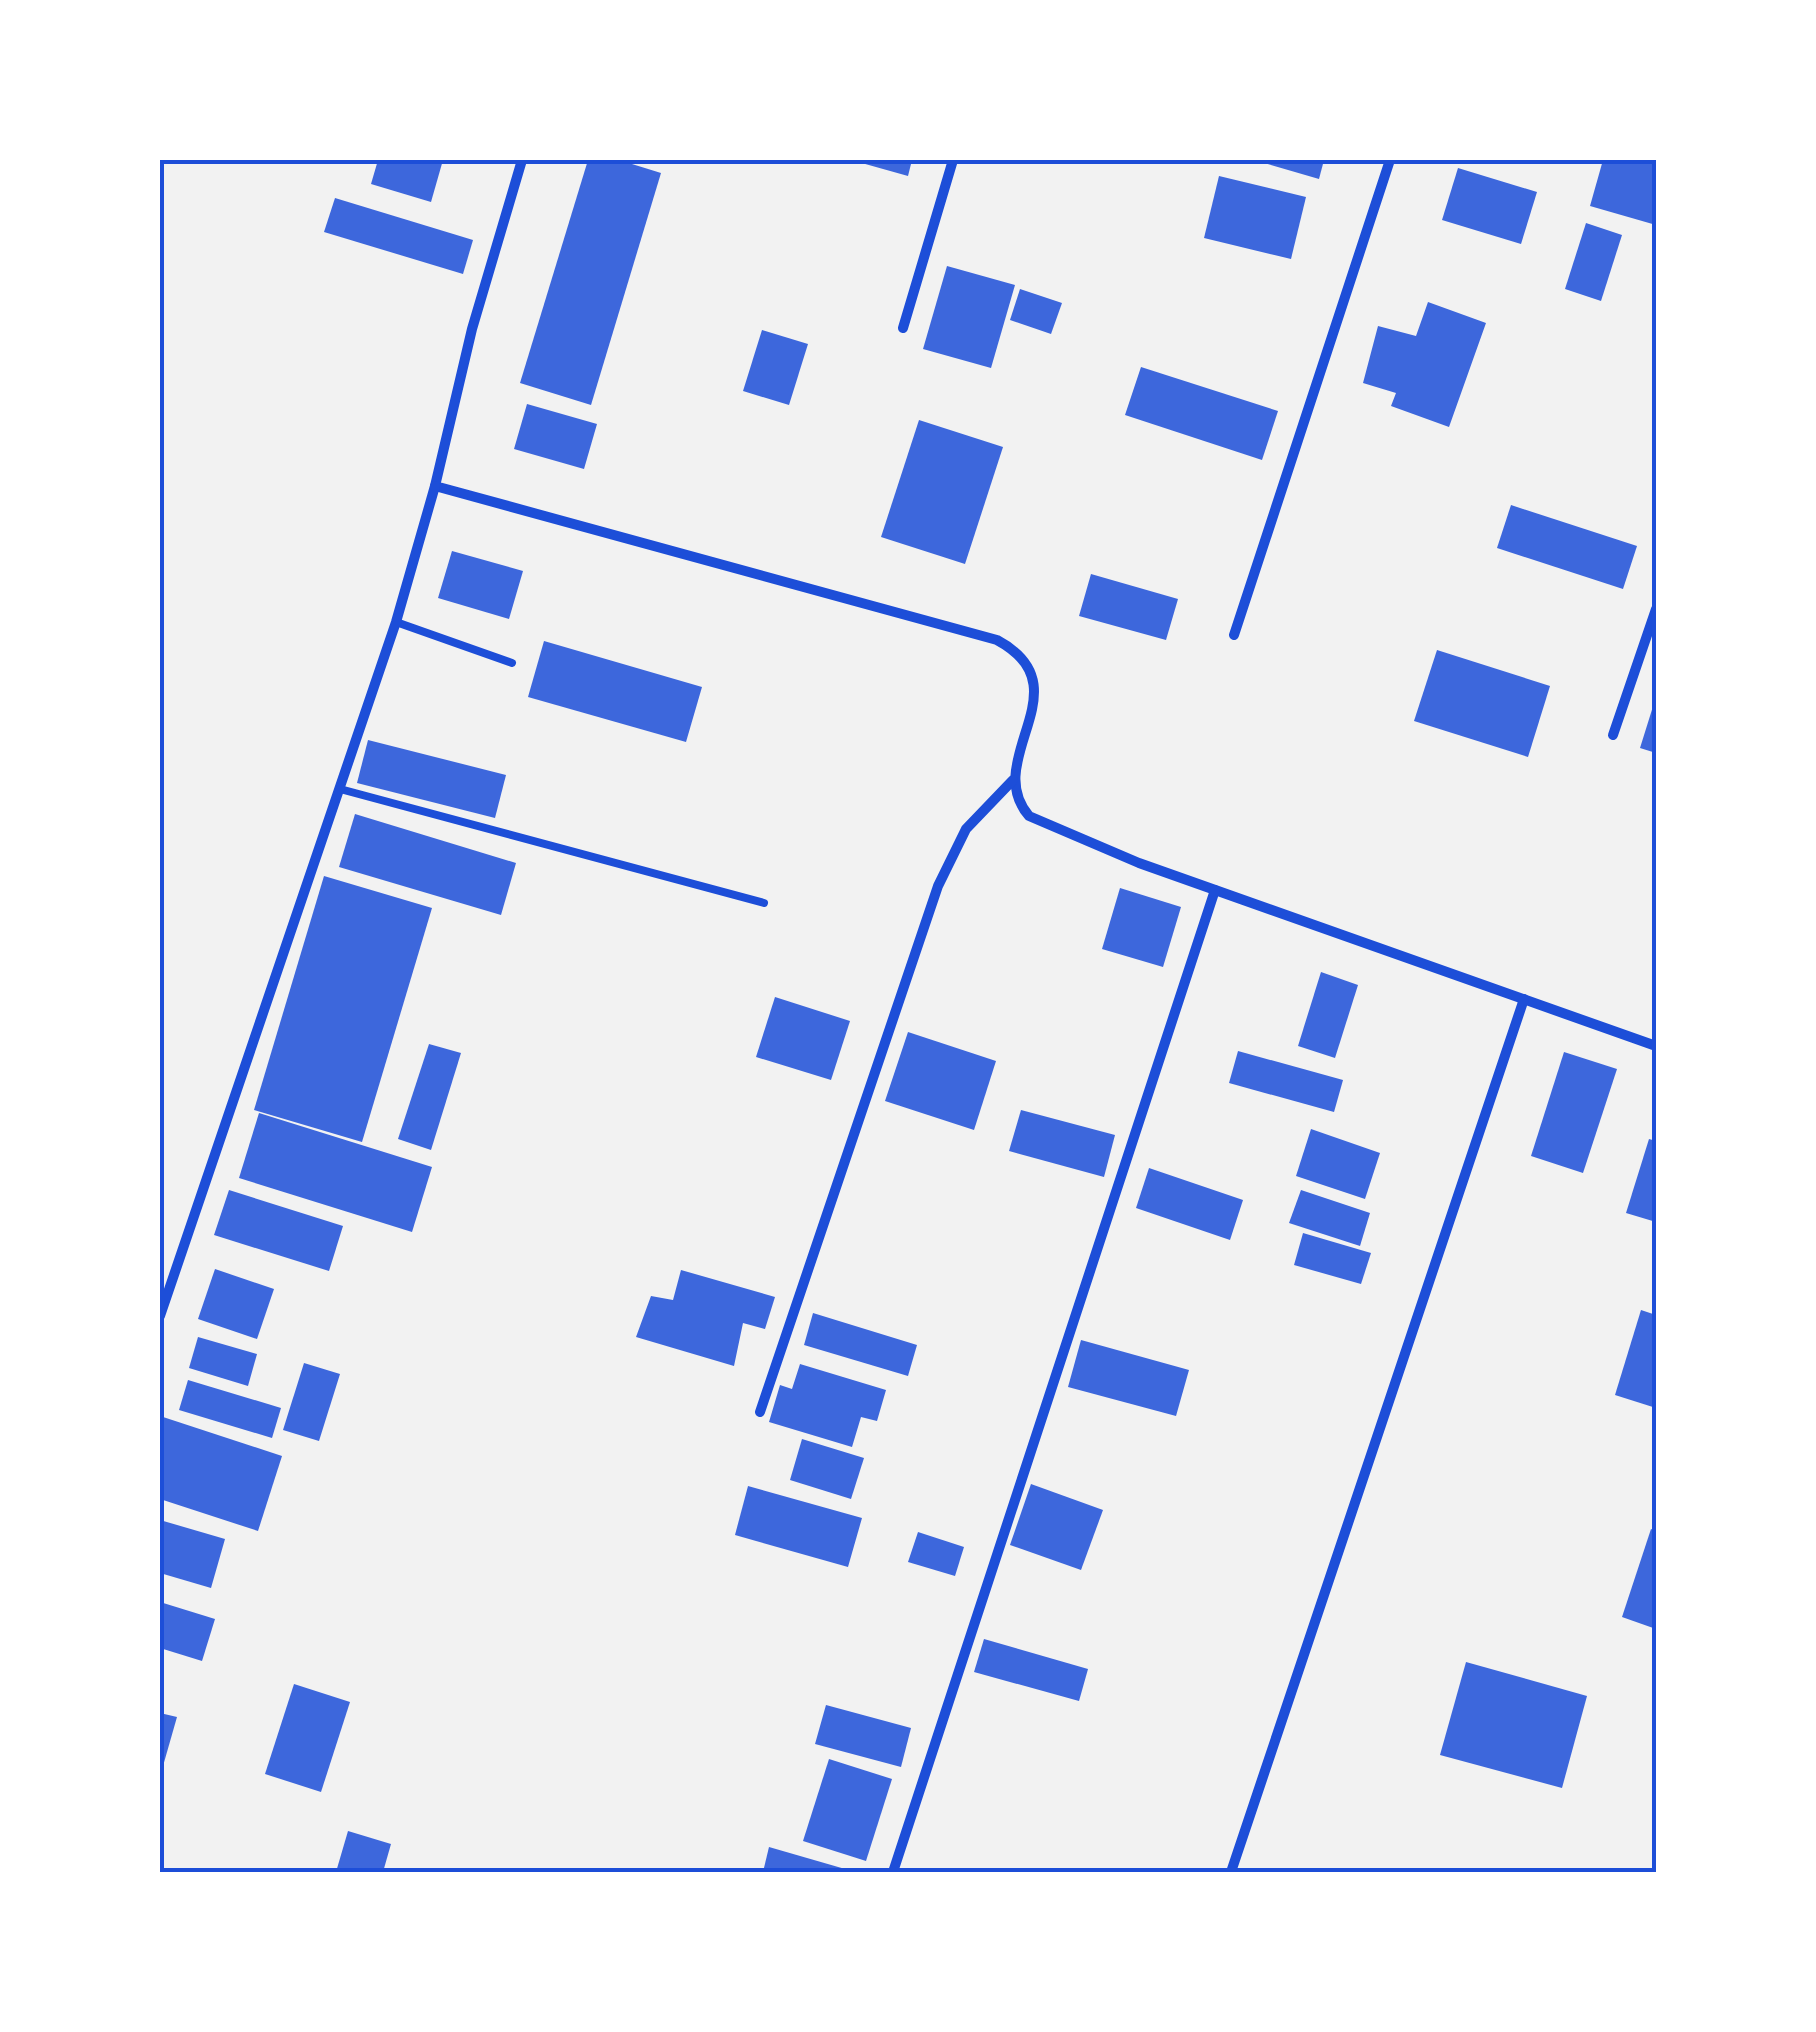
<svg xmlns="http://www.w3.org/2000/svg" width="1816" height="2032" font-family="Spectral,serif">
<style>
.building{fill:#3d67dc}
.lines{fill:none;stroke-linecap:round;stroke-linejoin:round}
.service{stroke:#1d4ed8;stroke-width:8}
.minor{stroke:#1d4ed8;stroke-width:10}
.neatline{fill:none;stroke:#1d4ed8;stroke-width:4}
</style>
<rect width="100%" height="100%" fill="#f2f2f2"/>
<g class="building">
<polygon points="378,160 443,160 431,202 371,184"/>
<polygon points="588,160 619,160 661,173 591,405 520,383"/>
<polygon points="851,160 912,160 908,176"/>
<polygon points="1254,160 1324,160 1319,179"/>
<polygon points="1603,160 1656,160 1656,225 1590,206"/>
<polygon points="1458,168 1537,192 1521,244 1442,220"/>
<polygon points="1219,176 1306,197 1291,259 1204,238"/>
<polygon points="335,198 473,240 463,274 324,232"/>
<polygon points="1586,223 1622,235 1601,301 1565,289"/>
<polygon points="947,266 1015,285 991,368 923,349"/>
<polygon points="1020,289 1062,303 1051,334 1010,320"/>
<polygon points="1428,302 1486,323 1449,427 1391,406 1396,393 1363,383 1378,326 1416,336"/>
<polygon points="762,330 808,344 789,405 743,391"/>
<polygon points="1141,367 1278,411 1262,460 1125,415"/>
<polygon points="527,404 597,424 584,469 514,449"/>
<polygon points="919,420 1003,447 965,564 881,537"/>
<polygon points="1511,505 1637,546 1623,589 1497,548"/>
<polygon points="452,551 523,571 509,619 438,598"/>
<polygon points="1091,574 1178,599 1166,640 1079,616"/>
<polygon points="544,641 702,687 686,742 528,697"/>
<polygon points="1437,650 1550,686 1528,757 1414,721"/>
<polygon points="1655,700 1656,700 1656,753 1640,748"/>
<polygon points="368,740 506,775 495,818 357,783"/>
<polygon points="355,814 516,863 501,915 339,867"/>
<polygon points="324,876 432,908 362,1142 254,1110"/>
<polygon points="1120,888 1181,907 1163,967 1102,949"/>
<polygon points="1321,972 1358,985 1335,1058 1298,1046"/>
<polygon points="775,997 850,1021 831,1080 756,1057"/>
<polygon points="908,1032 996,1061 974,1130 885,1101"/>
<polygon points="429,1044 461,1053 431,1150 398,1139"/>
<polygon points="1238,1051 1343,1080 1334,1112 1229,1083"/>
<polygon points="1564,1052 1617,1069 1583,1173 1531,1156"/>
<polygon points="1021,1110 1115,1135 1104,1177 1009,1151"/>
<polygon points="259,1113 432,1167 412,1232 239,1178"/>
<polygon points="1311,1129 1380,1153 1365,1199 1296,1176"/>
<polygon points="1649,1139 1656,1141 1656,1222 1626,1213"/>
<polygon points="1149,1168 1243,1200 1230,1240 1136,1208"/>
<polygon points="229,1190 343,1226 329,1271 214,1235"/>
<polygon points="1301,1190 1370,1213 1360,1246 1289,1223"/>
<polygon points="1303,1233 1371,1253 1361,1284 1294,1265"/>
<polygon points="215,1269 274,1289 257,1339 198,1319"/>
<polygon points="681,1270 775,1297 765,1329 743,1323 734,1366 636,1337 651,1296 673,1300"/>
<polygon points="1641,1310 1656,1315 1656,1408 1615,1395"/>
<polygon points="813,1313 917,1345 908,1376 804,1345"/>
<polygon points="198,1337 257,1354 248,1386 189,1368"/>
<polygon points="1081,1340 1189,1370 1176,1416 1068,1387"/>
<polygon points="304,1363 340,1374 319,1441 283,1430"/>
<polygon points="800,1364 886,1390 877,1421 861,1417 852,1447 769,1422 780,1385 792,1389"/>
<polygon points="188,1380 281,1408 272,1438 179,1410"/>
<polygon points="160,1416 282,1456 258,1531 160,1499"/>
<polygon points="802,1439 864,1458 851,1499 790,1480"/>
<polygon points="1031,1484 1103,1510 1081,1570 1010,1545"/>
<polygon points="748,1486 862,1518 848,1567 735,1535"/>
<polygon points="160,1520 225,1539 211,1588 160,1573"/>
<polygon points="1651,1529 1656,1531 1656,1629 1622,1617"/>
<polygon points="918,1532 964,1547 955,1576 908,1562"/>
<polygon points="160,1602 215,1619 202,1661 160,1648"/>
<polygon points="984,1639 1088,1669 1079,1701 974,1672"/>
<polygon points="1466,1662 1587,1696 1562,1788 1440,1755"/>
<polygon points="294,1684 350,1702 321,1792 265,1774"/>
<polygon points="826,1705 911,1728 901,1767 815,1744"/>
<polygon points="160,1713 177,1717 161,1773 160,1773"/>
<polygon points="829,1759 892,1779 866,1861 803,1841"/>
<polygon points="348,1831 391,1844 383,1872 336,1872"/>
<polygon points="769,1847 852,1871 852,1872 763,1872"/>
</g>
<g class="lines">
<g class="service">
<polyline points="396,622 512,663"/>
<polyline points="340,789 764,903"/>
</g>
<g class="minor">
<path d="M522,160l-50,169 -37,157 562,154c89,48 -17,119 32,176l110,47 517,183"/>
<polyline points="903,328 953,160"/>
<polyline points="1234,635 1390,160"/>
<polyline points="1613,735 1656,609"/>
<polyline points="160,1316 396,622 435,486"/>
<polyline points="760,1412 938,886 966,829 1013,780"/>
<polyline points="893,1872 1215,890"/>
<polyline points="1231,1872 1524,999"/>
</g>
</g>
<rect width="1816" height="2032" fill="none" stroke="#ffffff" stroke-width="325"/>
<rect x="162" y="162" width="1492" height="1708" class="neatline"/>
</svg>
